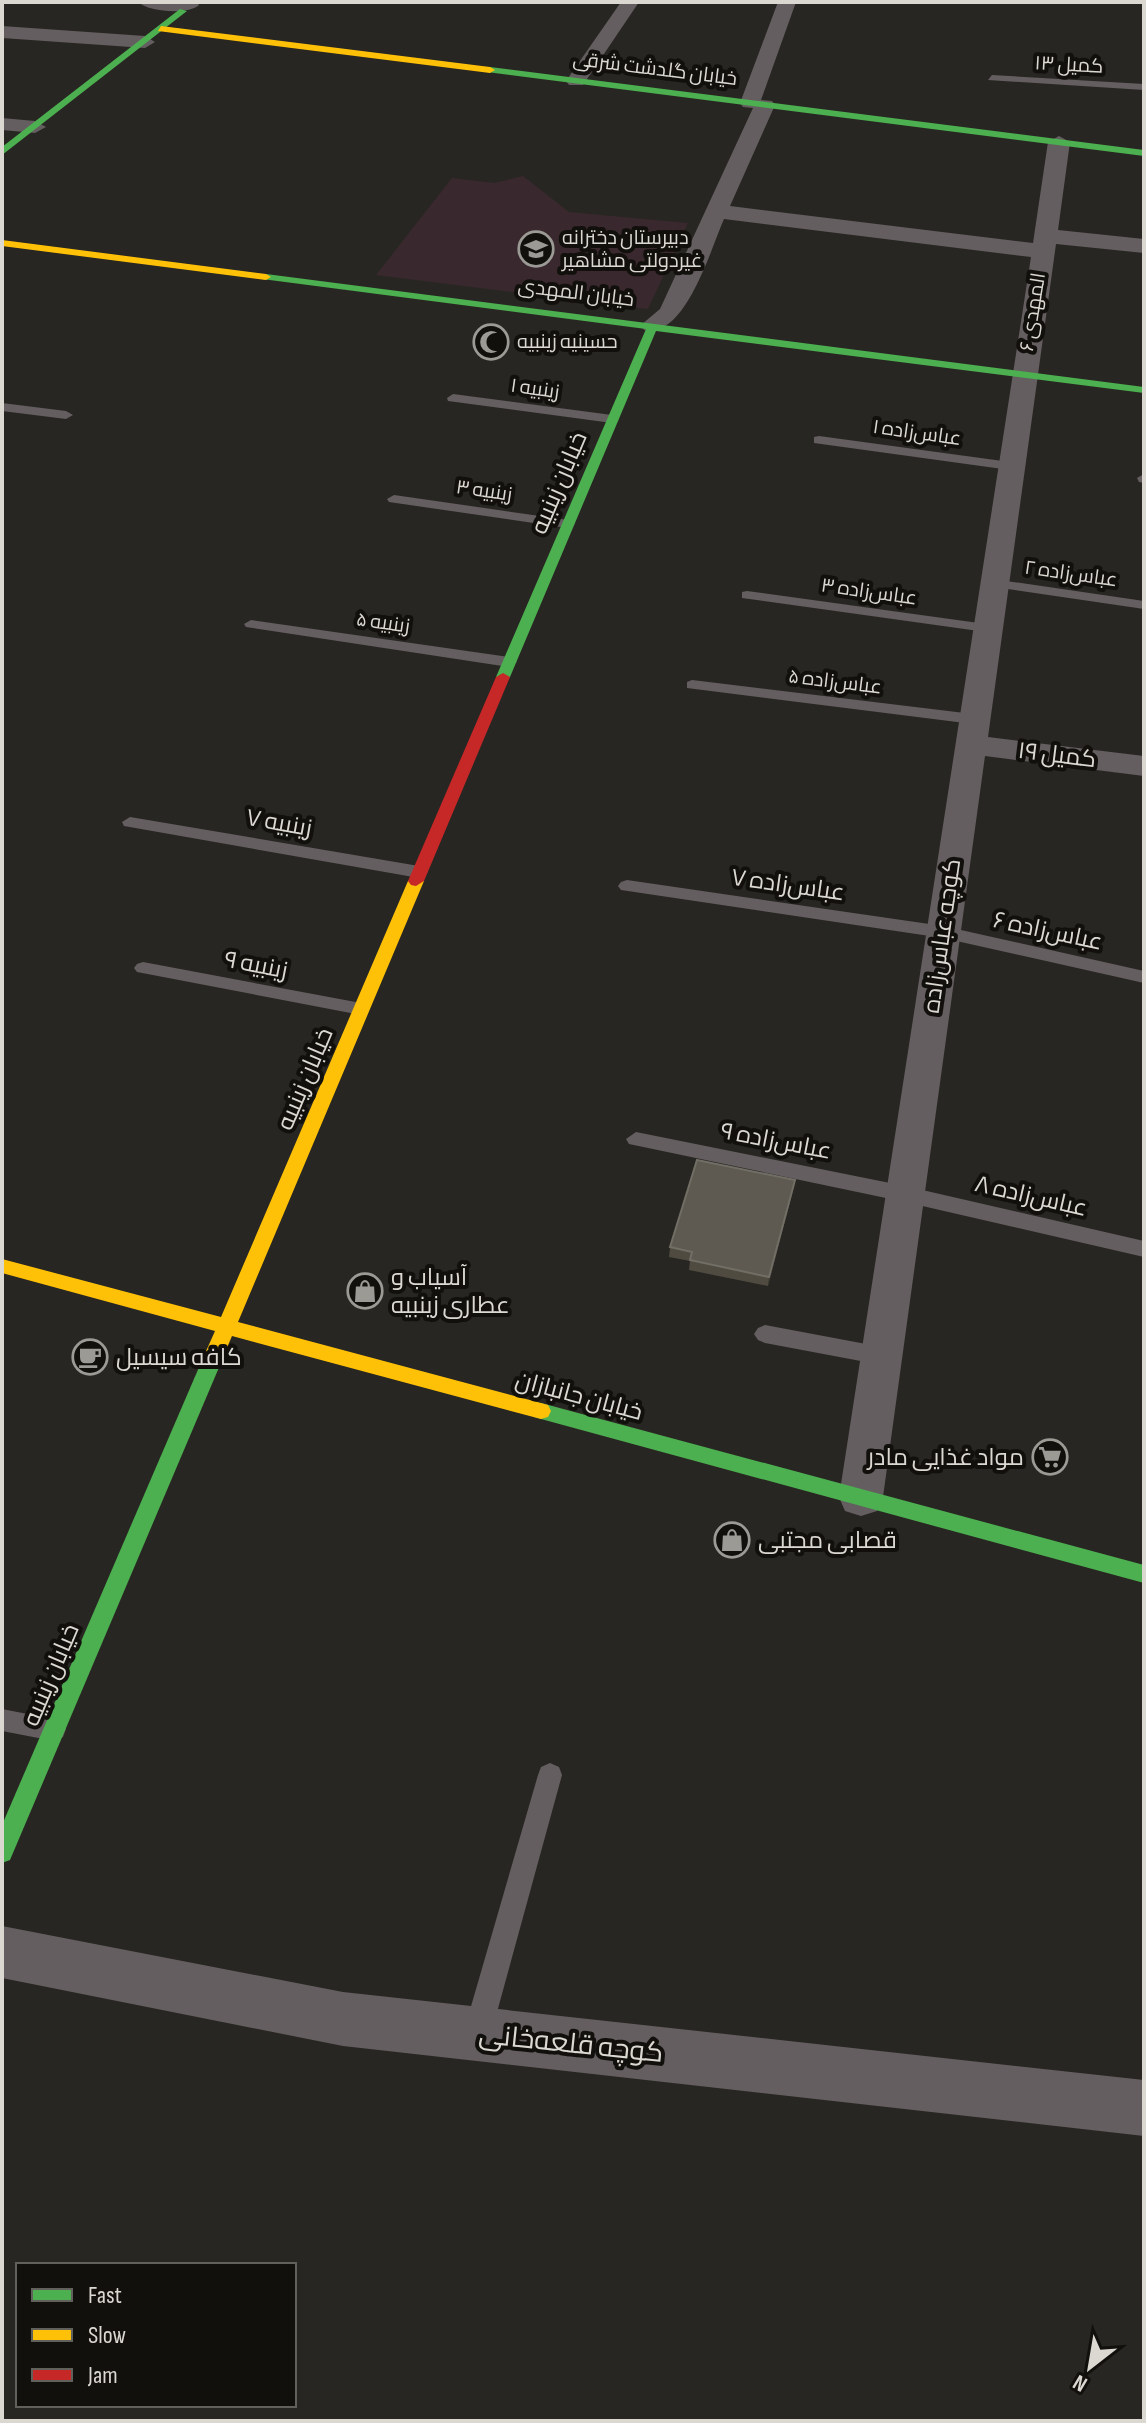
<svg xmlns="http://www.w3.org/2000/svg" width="1146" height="2423" font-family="'Sofia Sans Condensed',Cairo,sans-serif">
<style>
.education{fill:#39292e}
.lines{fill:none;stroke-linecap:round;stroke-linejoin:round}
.lane{fill:#645e60;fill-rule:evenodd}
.street{fill:#645e60;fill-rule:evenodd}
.fast{fill:#4caf50;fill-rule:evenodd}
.slow{fill:#ffc107;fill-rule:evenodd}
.jam{fill:#c62828;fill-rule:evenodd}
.wall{fill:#4f4b41}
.shaded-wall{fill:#39362e}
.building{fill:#5e5a51;stroke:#716e65;stroke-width:2}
.labels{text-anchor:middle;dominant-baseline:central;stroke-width:8;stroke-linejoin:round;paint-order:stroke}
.far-street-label{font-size:20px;fill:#dbd8d2;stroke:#12100c}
.far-poi-label{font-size:20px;fill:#dbd8d2;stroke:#12100c;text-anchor:start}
.street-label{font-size:24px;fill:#dbd8d2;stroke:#12100c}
.poi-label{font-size:24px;fill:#dbd8d2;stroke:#12100c;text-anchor:start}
.near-street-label{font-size:28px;fill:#dbd8d2;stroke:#12100c}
</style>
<rect width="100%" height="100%" fill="#282622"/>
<polygon class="education" points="523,176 569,212 688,223 648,309 376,275 452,178 494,183"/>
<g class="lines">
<g class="lane">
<polygon points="992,75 1144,84 1144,90 988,80"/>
<polygon points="453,394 612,415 619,419 612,423 448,401 447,398"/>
<polygon points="2,403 66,411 73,415 66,419 2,411"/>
<polygon points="819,436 1010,462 1017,466 1010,470 814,443 814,437"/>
<polygon points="1144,474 1144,483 1139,482 1137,478"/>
<polygon points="394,495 568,520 575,524 568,528 389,502 387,499"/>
<polygon points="993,579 1144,601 1144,609 988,586 986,583"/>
<polygon points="747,591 986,624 993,628 986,632 742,598 742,592"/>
<polygon points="251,620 509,657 517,662 509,667 246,627 244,624"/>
<polygon points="692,680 973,714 981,719 973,724 687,688 687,682"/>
<polygon points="130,817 419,866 428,872 419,878 124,826 122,822"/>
<polygon points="627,880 943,926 1144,971 1144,983 943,938 621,890 618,886 621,882"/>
<polygon points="143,962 361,1003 370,1009 361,1015 137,972 134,968 137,964"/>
<polygon points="636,1132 905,1186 1144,1241 1144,1257 905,1202 629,1144 626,1139"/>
<polygon points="765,1325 882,1347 890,1350 893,1356 890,1362 882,1365 765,1343 758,1340 754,1334 758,1328"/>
<polygon points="2,1709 63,1721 66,1729 63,1737 54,1741 2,1731"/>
<polygon points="550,1763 559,1767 562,1775 491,2034 487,2044 477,2048 467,2044 463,2034 538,1775 541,1767"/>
</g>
<g class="street">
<path d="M138,2h59l2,3c-10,10 -51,7 -61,-3z"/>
<polygon points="621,2 639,2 583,85 569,85 566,81"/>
<path d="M778,2h18l-35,98 11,1 3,4 -45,101 303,37 15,-101 11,-6 11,6 -12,88 86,9v14l-88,-9 -68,493 156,19v20l-159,-20 -102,741 -6,14 -16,5 -16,-5 -6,-14 192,-1240 -307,-38c-13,29 -39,121 -80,111l-3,-5 19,-16 93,-201 -10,-1 -3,-4z"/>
<polygon points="2,26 145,36 155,42 145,48 2,38"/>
<polygon points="2,118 35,121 46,127 35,133 2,130"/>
<polygon points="2,1926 343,1992 1144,2080 1144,2136 343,2046 2,1978"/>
</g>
<g class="fast">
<polygon points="180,9 187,11 2,155 2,147"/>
<polygon points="490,67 1144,150 1144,156 487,72"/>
<polygon points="266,274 1144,387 1144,393 656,331 510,677 503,681 496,677 646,329 262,279 262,275"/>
<polygon points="213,1350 220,1352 223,1358 10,1860 2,1863 2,1825 203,1358 206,1352"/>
<polygon points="541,1403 1144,1565 1144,1583 541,1419 534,1417 531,1411 534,1405"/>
</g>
<g class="slow">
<polygon points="161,26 490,67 495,70 490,73 158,31"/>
<polygon points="2,240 266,274 271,277 266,280 2,246"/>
<polygon points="416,876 424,881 238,1322 541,1403 548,1405 551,1411 548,1417 541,1419 232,1336 220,1364 213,1366 206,1364 203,1358 215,1331 2,1273 2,1259 221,1317 408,881"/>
</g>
<polygon class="jam" points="503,673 510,677 424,881 416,886 411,885 408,881 496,677"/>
</g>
<polygon class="wall" points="793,1190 768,1286 689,1270 690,1261 669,1257 670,1247"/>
<polygon class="shaded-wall" points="795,1180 793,1190 768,1286 769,1277"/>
<polygon class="building" points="697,1160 795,1180 769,1277 690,1260 692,1252 670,1247"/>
<defs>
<symbol id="school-ring" viewBox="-11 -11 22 22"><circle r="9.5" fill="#12100c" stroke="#9c9a94" stroke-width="1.5"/><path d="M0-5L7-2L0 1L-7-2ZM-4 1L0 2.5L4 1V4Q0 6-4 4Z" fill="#9c9a94"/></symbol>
<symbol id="mosque-ring" viewBox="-11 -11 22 22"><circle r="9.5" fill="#12100c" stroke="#9c9a94" stroke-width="1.5"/><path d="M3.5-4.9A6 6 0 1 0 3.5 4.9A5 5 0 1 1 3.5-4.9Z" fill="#9c9a94"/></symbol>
<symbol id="shop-ring" viewBox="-11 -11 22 22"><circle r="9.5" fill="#12100c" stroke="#9c9a94" stroke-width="1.5"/><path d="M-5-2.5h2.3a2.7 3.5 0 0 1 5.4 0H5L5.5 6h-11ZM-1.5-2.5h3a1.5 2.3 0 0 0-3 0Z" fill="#9c9a94"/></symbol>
<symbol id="cafe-ring" viewBox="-11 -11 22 22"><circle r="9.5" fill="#12100c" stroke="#9c9a94" stroke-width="1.5"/><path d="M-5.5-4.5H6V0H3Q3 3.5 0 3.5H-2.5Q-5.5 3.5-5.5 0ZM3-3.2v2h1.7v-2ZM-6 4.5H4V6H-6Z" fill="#9c9a94"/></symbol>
<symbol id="supermarket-ring" viewBox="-11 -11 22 22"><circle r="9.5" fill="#12100c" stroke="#9c9a94" stroke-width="1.5"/><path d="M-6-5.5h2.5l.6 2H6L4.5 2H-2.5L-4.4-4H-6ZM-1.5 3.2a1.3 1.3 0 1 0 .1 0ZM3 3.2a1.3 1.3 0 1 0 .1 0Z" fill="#9c9a94"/></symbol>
</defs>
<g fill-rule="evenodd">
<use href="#school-ring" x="516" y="229" width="40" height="40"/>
<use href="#mosque-ring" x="471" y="322" width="40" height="40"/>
<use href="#shop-ring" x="345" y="1271" width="40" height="40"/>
<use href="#cafe-ring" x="70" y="1337" width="40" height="40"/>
<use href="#supermarket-ring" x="1030" y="1437" width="40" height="40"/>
<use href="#shop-ring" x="712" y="1520" width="40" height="40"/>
</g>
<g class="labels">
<g class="far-street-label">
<text transform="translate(1069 65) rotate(3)">کمیل ۱۳</text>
<text transform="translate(655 69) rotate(7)">خیابان گلدشت شرقی</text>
<text transform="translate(576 293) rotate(7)">خیابان المهدی</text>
<text transform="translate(1033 312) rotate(-81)">المهدی ۶</text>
<text transform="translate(535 389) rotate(8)">زینبیه ۱</text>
<text transform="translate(917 433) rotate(8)">عباس‌زاده ۱</text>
<text transform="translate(484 491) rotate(8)">زینبیه ۳</text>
<text transform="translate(1071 574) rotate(8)">عباس‌زاده ۲</text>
<text transform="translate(869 592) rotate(8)">عباس‌زاده ۳</text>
<text transform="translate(383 623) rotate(8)">زینبیه ۵</text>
<text transform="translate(835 682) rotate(7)">عباس‌زاده ۵</text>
</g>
<g class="far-poi-label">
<text x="562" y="238">دبیرستان دخترانه<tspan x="562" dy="23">غیردولتی مشاهیر</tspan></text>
<text x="517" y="342">حسینیه زینبیه</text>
</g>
<g class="street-label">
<text transform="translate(559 483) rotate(-67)">خیابان زینبیه</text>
<text transform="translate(1057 755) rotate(7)">کمیل ۱۹</text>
<text transform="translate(279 823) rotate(10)">زینبیه ۷</text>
<text transform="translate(788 885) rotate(8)">عباس‌زاده ۷</text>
<text transform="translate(1048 931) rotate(12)">عباس‌زاده ۶</text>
<text transform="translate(942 936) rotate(-82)">کوچه عباس‌زاده</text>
<text transform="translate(256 965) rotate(11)">زینبیه ۹</text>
<text transform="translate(305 1079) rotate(-67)">خیابان زینبیه</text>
<text transform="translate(776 1141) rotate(11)">عباس‌زاده ۹</text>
<text transform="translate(1031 1196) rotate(13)">عباس‌زاده ۸</text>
<text transform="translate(579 1396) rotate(15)">خیابان جانبازان</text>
<text transform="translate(51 1675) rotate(-67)">خیابان زینبیه</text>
</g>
<g class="poi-label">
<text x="391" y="1277">آسیاب و<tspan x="391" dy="28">عطاری زینبیه</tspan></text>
<text x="116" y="1357">کافه سیسیل</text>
<text x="1024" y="1457" text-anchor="end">مواد غذایی مادر</text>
<text x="758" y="1540">قصابی مجتبی</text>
</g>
<g class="near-street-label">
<text transform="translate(571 2044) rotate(6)">کوچه قلعه‌خانی</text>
</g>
</g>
<rect width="1146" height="2423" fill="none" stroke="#dbd8d2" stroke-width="8"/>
<rect x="16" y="2263" width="280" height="144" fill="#12100c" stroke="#62605b" stroke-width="2"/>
<rect x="32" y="2289" width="40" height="12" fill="#4caf50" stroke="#62605b" stroke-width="2"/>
<text x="88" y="2303" font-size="24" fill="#dbd8d2">Fast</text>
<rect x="32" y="2329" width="40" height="12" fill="#ffc107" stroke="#62605b" stroke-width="2"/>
<text x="88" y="2343" font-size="24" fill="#dbd8d2">Slow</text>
<rect x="32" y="2369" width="40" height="12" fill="#c62828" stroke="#62605b" stroke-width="2"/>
<text x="88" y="2383" font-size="24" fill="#dbd8d2">Jam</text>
<g transform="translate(1090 2367) rotate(211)" stroke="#12100c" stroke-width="6" paint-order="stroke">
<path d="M0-6L14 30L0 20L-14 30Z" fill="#dbd8d2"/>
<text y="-12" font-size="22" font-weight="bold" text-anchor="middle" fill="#dbd8d2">N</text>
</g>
</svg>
